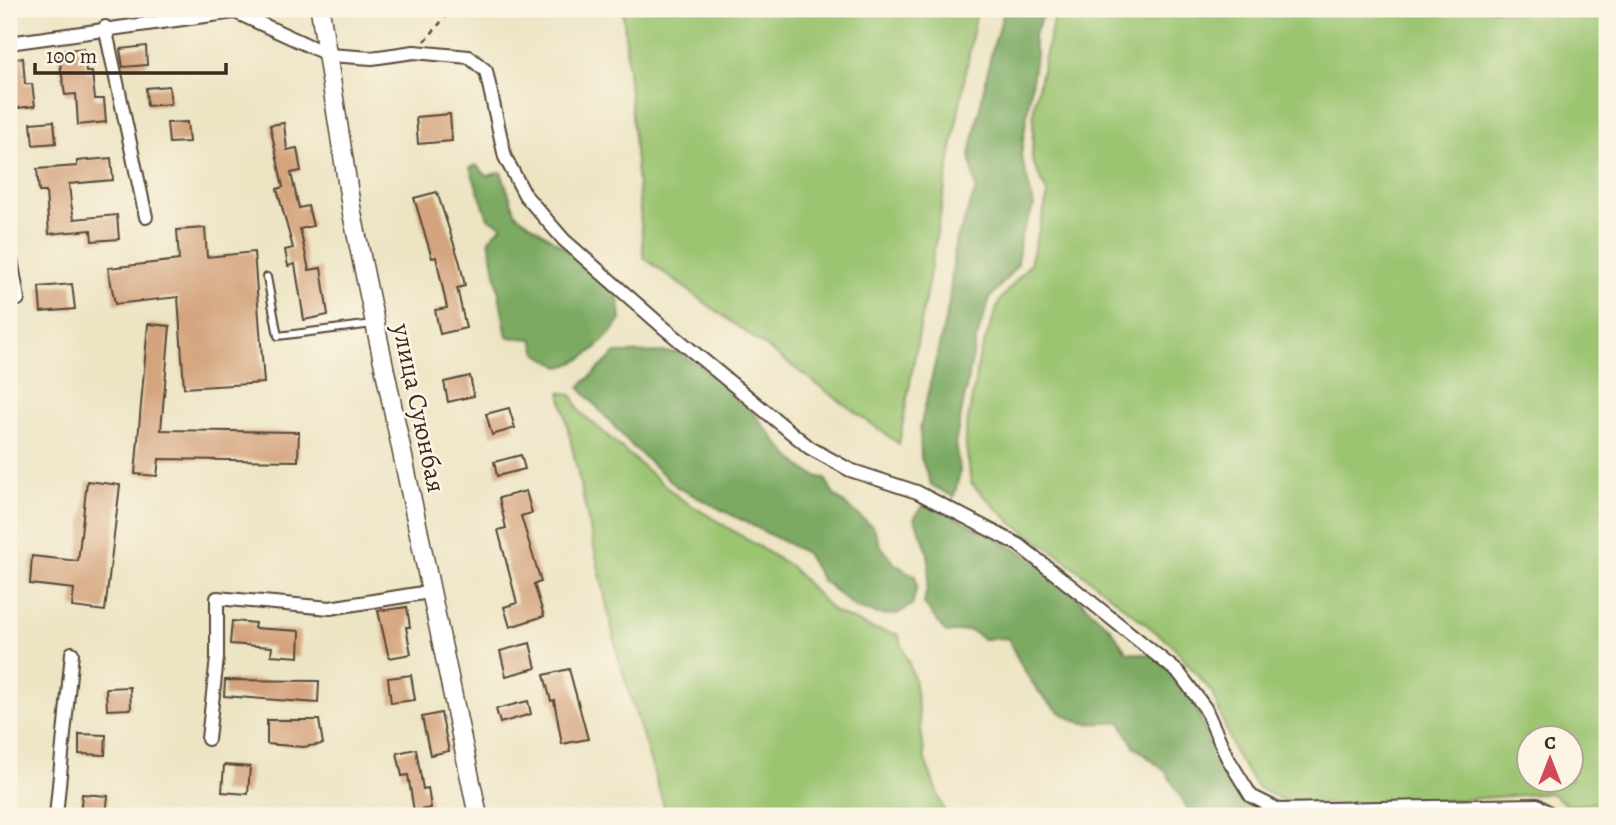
<svg xmlns="http://www.w3.org/2000/svg" width="1616" height="825" font-family="Alegreya,serif">
<style>
.green{fill:#9cc572;stroke:#6c7848;stroke-width:2;fill-rule:evenodd}
.forest{fill:#7daa64;stroke:#5c6a41;stroke-width:2}
.building{fill:#d4a47e}
.lines{fill:none;stroke-linecap:round;stroke-linejoin:round}
.service-casing{stroke:#564637;stroke-width:10}
.minor-casing{stroke:#564637;stroke-width:16}
.secondary-casing{stroke:#564637;stroke-width:21}
.path{stroke:#564637;stroke-width:2.5;stroke-dasharray:5 5;stroke-linecap:butt}
.service{stroke:#fff;stroke-width:6}
.minor{stroke:#fff;stroke-width:12}
.secondary{stroke:#fff;stroke-width:18}
.labels{text-anchor:middle;dominant-baseline:central;stroke-width:5;stroke-linejoin:round;paint-order:stroke}
.street-label{font-size:26px;fill:#3b2a1e;stroke:#fcf5e5}
</style>
<rect width="100%" height="100%" fill="#fcf5e5"/>
<filter id="ink" filterUnits="userSpaceOnUse"><feTurbulence type="fractalNoise" baseFrequency=".0143" numOctaves="2"/><feDisplacementMap in="SourceGraphic" scale="14" xChannelSelector="R" yChannelSelector="G"/><feConvolveMatrix kernelMatrix="1 2 1 2 8 2 1 2 1" color-interpolation-filters="sRGB"/></filter>
<filter id="wash" filterUnits="userSpaceOnUse"><feTurbulence type="fractalNoise" baseFrequency=".00686" numOctaves="4" result="noise"/><feDisplacementMap in="SourceGraphic" scale="28" xChannelSelector="R" yChannelSelector="G"/><feGaussianBlur stdDeviation="1.57" result="paint"/><feColorMatrix in="noise" values="0 0 0 0 0 0 0 0 0 0 0 0 0 0 0 0 0 1.4 0 .05"/><feComposite in="paint" operator="in"/></filter>
<g filter="url(#wash)">
<rect width="100%" height="100%" fill="#ece4c3"/>
<g class="green">
<polygon points="623,9 977,9 899,444 644,258"/>
<path d="M1056,9h551v793l-39,4 -17,-13 -181,13 -84,-4 -28,-14 -23,-34 -23,-62 -41,-48 -112,-89 -46,-31 -42,-41 -6,-46 14,-79 21,-58 30,-36 18,-69 -16,-35 2,-55zM1528,738h42v42h-42z"/>
<polygon points="560,392 572,395 580,412 678,497 790,566 834,612 873,629 898,634 914,678 925,760 946,816 667,816 618,656"/>
</g>
<g class="forest">
<polygon points="1005,9 1045,9 1033,38 1036,54 1021,155 1034,206 1020,238 1018,264 990,298 976,340 955,444 960,472 954,497 931,485 921,458 920,428 949,303 955,244 976,189 970,155 992,50"/>
<path d="M476,165l11,11 14,-4 15,42 90,63 13,25 2,18c-16,21 -35,42 -61,47l-23,-14 -4,-14 -26,-2 -18,-98 13,-13 -14,-8 -18,-50z"/>
<path d="M676,352c24,11 55,38 74,57 18,20 48,67 75,69l9,17 40,33 6,17 15,19 20,12 2,10 -5,19 -15,9 -15,1 -26,-7 -34,-28 -16,-27 -129,-66 -45,-41 -53,-59 37,-34z"/>
<path d="M926,501l110,59 74,68 17,24 30,4 36,45 38,89 30,26h-69l-26,-44 -32,-26 -14,-24c-12,0 -32,4 -44,-1 -34,-15 -54,-51 -68,-83l-24,1 -15,-9 -23,3 -22,-29c8,-40 8,-49 -10,-86z"/>
</g>
<g id="blocks">
<g class="building">
<polygon points="146,46 147,65 123,67 120,49"/>
<polygon points="84,48 86,72 92,72 95,99 104,99 106,122 78,125 76,94 65,95 58,51"/>
<polygon points="23,58 25,84 32,84 35,106 9,109 9,60"/>
<polygon points="169,86 171,104 147,106 146,88"/>
<polygon points="450,114 452,141 418,144 416,117"/>
<polygon points="54,121 56,143 33,145 31,123"/>
<polygon points="187,122 189,142 169,143 167,123"/>
<polygon points="284,123 287,150 297,148 301,171 291,173 299,208 308,206 313,226 300,229 309,270 321,268 328,315 304,320 295,264 288,266 285,250 293,248 277,189 283,187 270,125"/>
<polygon points="111,158 113,180 69,184 71,203 74,219 117,215 119,239 92,241 91,230 49,234 46,192 39,192 37,169 77,166 77,161"/>
<polygon points="437,192 460,263 465,286 457,288 466,328 440,334 435,310 447,308 436,257 432,258 414,198"/>
<polygon points="205,228 207,257 254,252 264,383 184,388 178,297 115,304 108,268 179,260 177,230"/>
<polygon points="72,284 75,309 41,312 39,287"/>
<polygon points="148,324 170,326 161,430 299,432 298,461 159,459 157,476 135,474"/>
<polygon points="470,376 474,396 448,402 444,382"/>
<polygon points="509,408 515,428 492,435 486,414"/>
<polygon points="521,455 525,469 497,476 494,462"/>
<polygon points="87,481 120,485 105,611 72,607 74,589 30,584 32,556 78,561"/>
<polygon points="526,491 532,513 521,516 541,582 534,584 544,616 510,627 504,607 517,603 498,530 506,528 499,498"/>
<polygon points="407,607 410,627 406,627 411,654 389,658 378,611"/>
<polygon points="232,621 255,623 254,628 300,631 299,657 271,655 272,647 230,644"/>
<polygon points="530,643 536,668 506,676 500,651"/>
<polygon points="569,669 588,739 562,744 554,700 551,701 544,675"/>
<polygon points="411,675 415,700 391,703 388,678"/>
<polygon points="225,680 319,681 318,703 224,696"/>
<polygon points="130,687 131,709 107,710 106,688"/>
<polygon points="528,701 531,714 500,723 496,709"/>
<polygon points="441,713 449,751 430,755 422,717"/>
<polygon points="267,720 319,720 323,744 303,747 267,744"/>
<polygon points="79,734 106,735 105,755 79,754"/>
<polygon points="416,749 423,789 428,788 431,808 414,811 408,775 402,776 397,753"/>
<polygon points="224,765 250,767 248,794 222,792"/>
<polygon points="82,794 108,796 106,816 80,816"/>
</g>
</g>
</g>
<g filter="url(#ink)">
<use href="#blocks" fill-opacity="0" stroke="#564637" stroke-width="2"/>
<g class="lines">
<defs>
<polyline id="service" points="267,277 278,336 373,324"/>
<g id="minor">
<polyline points="229,9 329,55 372,58 414,52 469,57 486,71 505,157 525,195 564,240 663,327 810,448 850,470 917,492 1019,545 1096,606 1179,673 1205,708 1227,757 1251,796 1279,810 1537,805 1554,816"/>
<polyline points="105,27 146,217"/>
<polyline points="9,43 234,12"/>
<polyline points="9,248 18,299"/>
<polyline points="208,739 217,658 217,598 330,608 429,592"/>
<polyline points="56,816 72,653"/>
</g>
<polyline id="secondary" points="320,9 352,213 478,816"/>
</defs>
<use href="#service" class="service-casing"/>
<use href="#minor" class="minor-casing"/>
<use href="#secondary" class="secondary-casing"/>
<polyline class="path" points="425,41 452,9"/>
<use href="#service" class="service"/>
<use href="#minor" class="minor"/>
<use href="#secondary" class="secondary"/>
</g>
</g>
<g class="labels">
<g class="street-label">
<text transform="translate(419 408) rotate(78)">улица Суюнбая</text>
</g>
</g>
<rect width="1616" height="825" fill="none" stroke="#fcf5e5" stroke-width="35"/>
<g transform="translate(1550 759)"><circle r="33" fill="#fcf5e5" stroke="#afa495" stroke-width="2"/>
<path d="M0-5L12 26L0 18L-12 26Z" fill="#d1495b"/>
<text y="-10" font-size="19" font-weight="bold" text-anchor="middle" fill="#3b2a1e">С</text>
</g>
<path d="M35 63v10h191v-10" fill="none" stroke="#3b2a1e" stroke-width="3.5"/>
<text x="46" y="63" font-size="21" fill="#3b2a1e" stroke="#fcf5e5" stroke-width="5" paint-order="stroke">100 m</text>
</svg>
